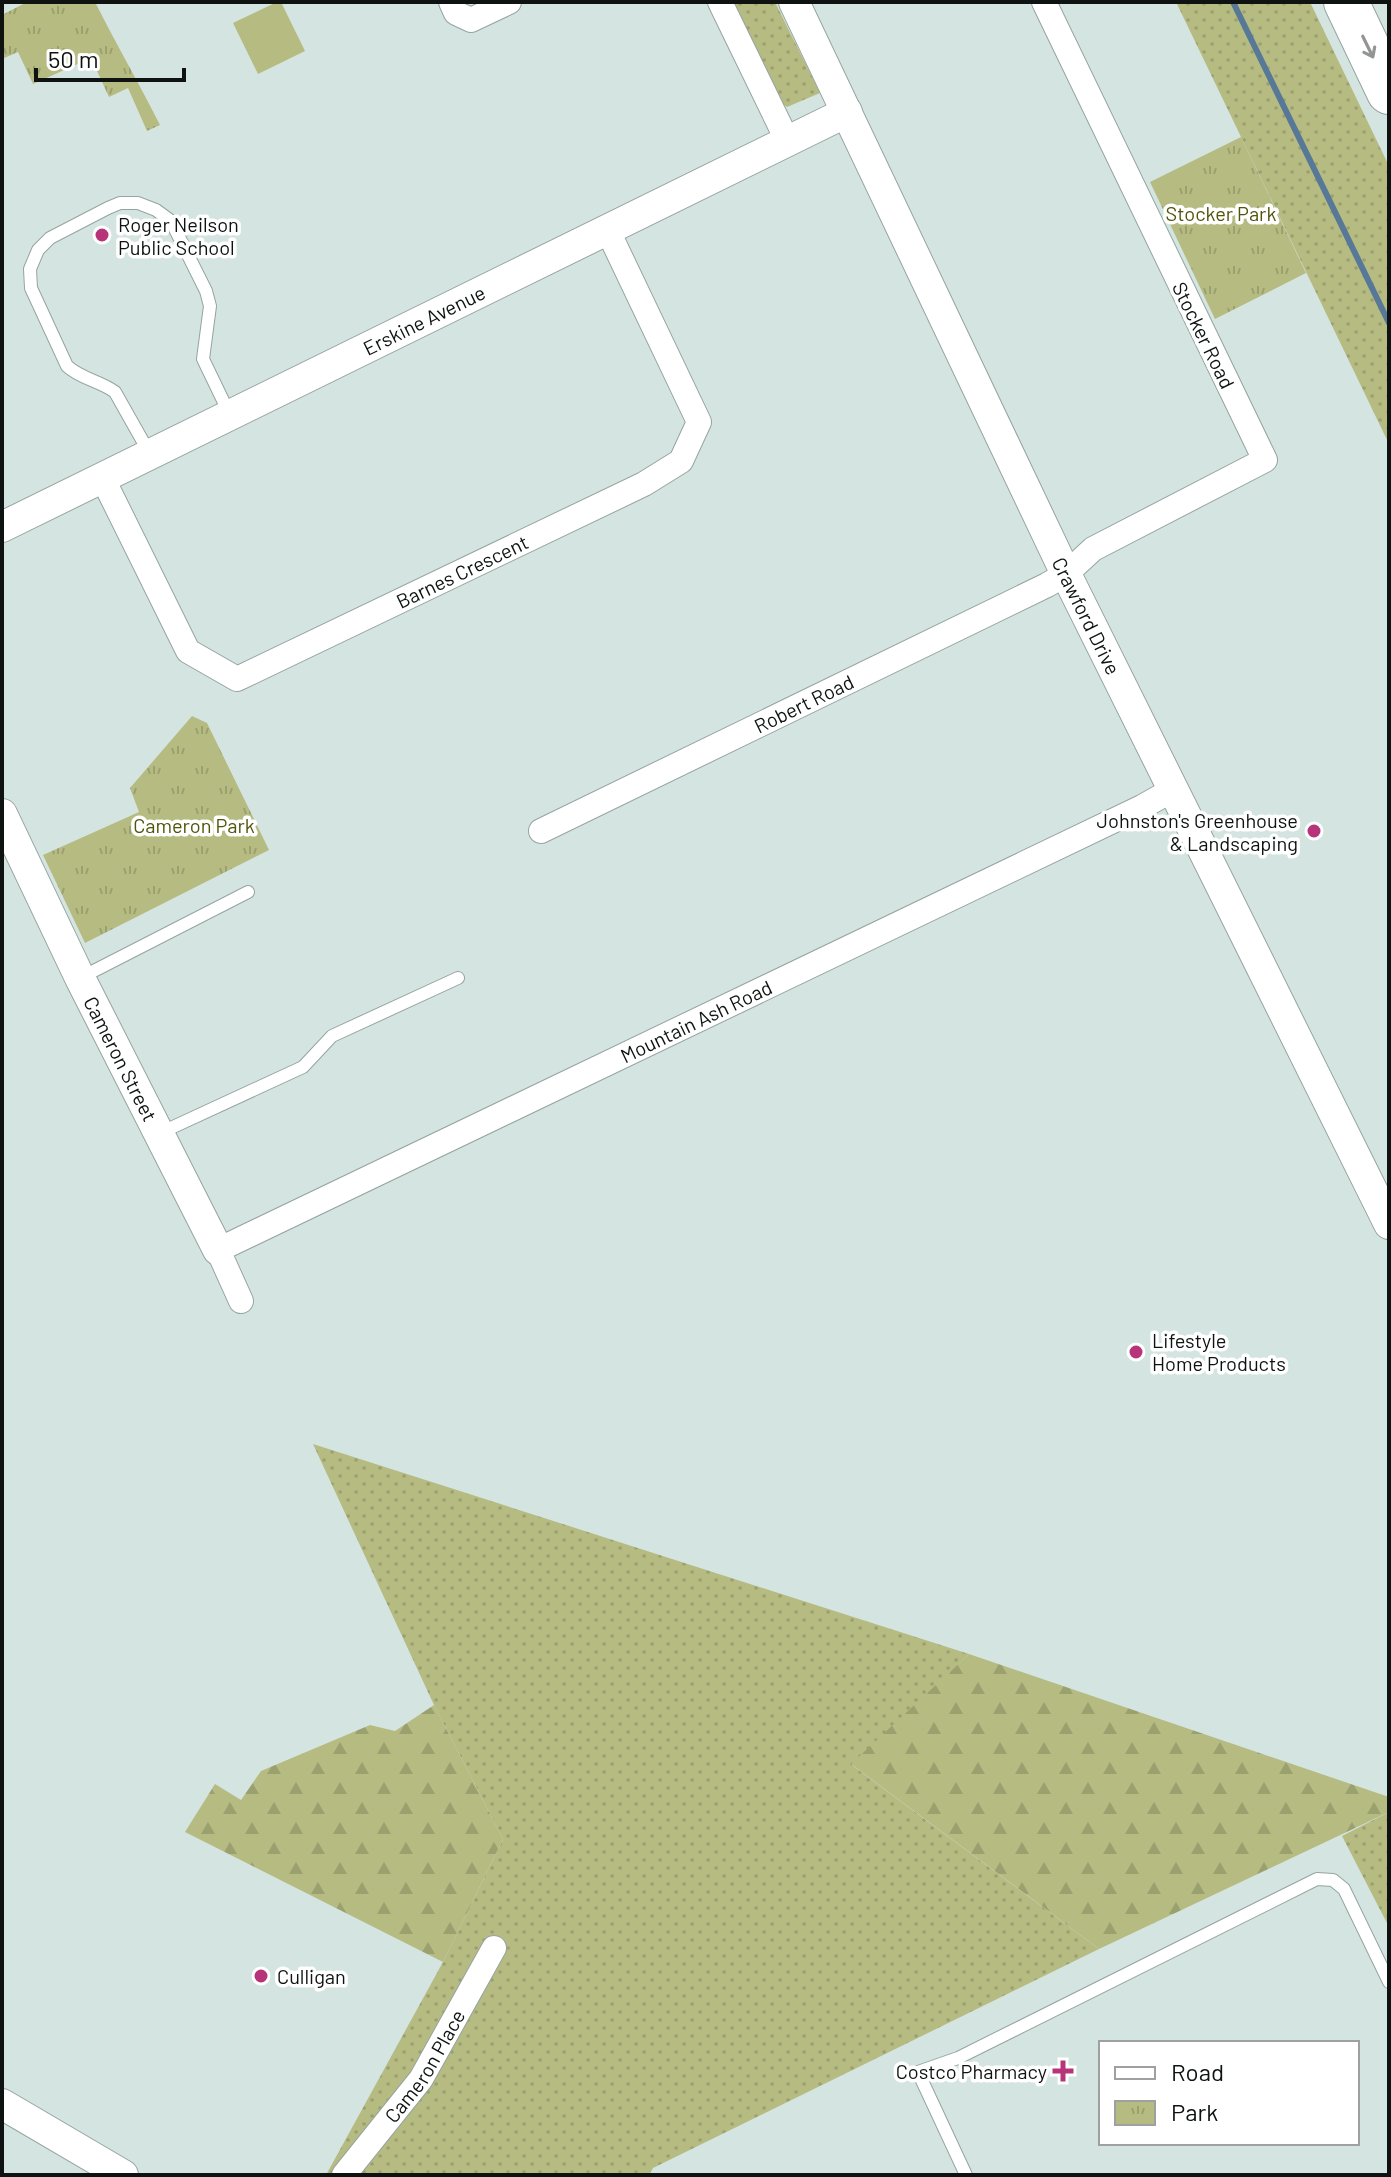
<svg xmlns="http://www.w3.org/2000/svg" width="1391" height="2177" font-family="Barlow,sans-serif">
<style>
.grass{fill:url(#grass-dots)}
.forest{fill:url(#forest-firs)}
.park{fill:url(#park-tufts)}
.garden{fill:#b6bb82}
.lines{fill:none;stroke-linecap:round;stroke-linejoin:round}
.stream{stroke:#587898;stroke-width:6}
.service-casing{stroke:#95a4a0;stroke-width:14}
.minor-casing{stroke:#95a4a0;stroke-width:26}
.tertiary-casing{stroke:#95a4a0;stroke-width:32}
.motorway-casing{stroke:#95a4a0;stroke-width:46}
.service{stroke:#fff;stroke-width:12}
.minor{stroke:#fff;stroke-width:24}
.tertiary{stroke:#fff;stroke-width:30}
.motorway{stroke:#fff;stroke-width:44}
.oneway{stroke:#939594}
.poi-dot{fill:#b7337a;stroke:#fff;stroke-width:3}
.labels{text-anchor:middle;dominant-baseline:central;stroke-width:7;stroke-linejoin:round;paint-order:stroke}
.park-label{font-size:20px;fill:#52540a;stroke:#fff}
.poi-label{font-size:20px;fill:#0e1312;stroke:#fff;text-anchor:start}
.street-label{font-size:20px;fill:#0e1312;stroke:#fff}
</style>
<defs>
<pattern id="grass-dots" width="8" height="8" patternUnits="userSpaceOnUse" patternTransform="scale(2)"><rect width="8" height="8" fill="#b6bb82"/><path d="M2 2h.1M6 6h.1" fill="none" stroke="#9ba06f" stroke-width="1.8" stroke-linecap="round"/></pattern>
<pattern id="forest-firs" width="22" height="20" patternUnits="userSpaceOnUse" patternTransform="scale(2)"><rect width="22" height="20" fill="#b6bb82"/><path d="M5 1l3.5 6h-7zM16 11l3.5 6h-7z" fill="#9ba06f"/></pattern>
<pattern id="park-tufts" width="24" height="20" patternUnits="userSpaceOnUse" patternTransform="scale(2)"><rect width="24" height="20" fill="#b6bb82"/><path d="M3 7l-1-3M5 7V3M7 7l1-3M15 17l-1-3M17 17v-4M19 17l1-3" fill="none" stroke="#9ba06f"/></pattern>
</defs>
<rect width="100%" height="100%" fill="#d4e4e1"/>
<g class="grass">
<polygon points="731,2 775,2 820,93 787,107 780,102"/>
<polygon points="1176,2 1310,2 1389,166 1389,444"/>
<polygon points="313,1444 969,1654 852,1765 1099,1949 653,2168 649,2175 326,2175 443,1962 503,1839 434,1705"/>
<polygon points="1389,1812 1389,1927 1342,1836"/>
</g>
<g class="forest">
<polygon points="969,1654 1389,1797 1389,1812 1099,1949 851,1764"/>
<polygon points="434,1705 503,1839 443,1962 185,1832 215,1784 241,1800 261,1771 370,1725 395,1731"/>
</g>
<g class="park">
<path d="M27,2h68c21,42 44,81 65,123l-13,6 -19,-43 -19,9 -18,-39 -58,26 -15,-32 -16,7v-44z"/>
<polygon points="1241,137 1306,273 1215,319 1150,182"/>
<polygon points="192,716 207,723 269,850 85,943 43,855 139,812 130,788"/>
</g>
<polygon class="garden" points="277,2 281,2 305,51 258,74 233,23"/>
<g class="lines">
<polyline class="stream" points="1233,2 1389,323"/>
<defs>
<g id="service">
<path d="M150,454l-35,-62c-15,-11 -34,-13 -48,-26l-36,-78 -1,-19 8,-19 12,-12 58,-30 12,-5h18l18,7 15,11 35,70 4,15 -7,53 27,56"/>
<polyline points="80,978 248,892"/>
<polyline points="160,1133 303,1067 332,1036 458,978"/>
<polyline points="966,2175 918,2072 958,2058 1317,1879 1333,1880 1344,1889 1389,1982"/>
</g>
<g id="minor">
<polyline points="451,2 456,13 471,20 509,2"/>
<polyline points="720,2 788,142"/>
<path id="s1" d="M102,477l86,174 49,28 407,-195 37,-23 18,-39 -91,-191"/>
<path id="s2" d="M541,831l506,-246 19,-11 27,-25 172,-89 -221,-458"/>
<path id="s3" d="M241,1301l-23,-51 924,-443 32,-18"/>
<path id="s4" d="M344,2175l77,-96 73,-131"/>
</g>
<g id="tertiary">
<path id="s5" d="M794,2l272,572 323,650"/>
<path id="s6" d="M2,527l845,-415"/>
<path id="s7" d="M2,814l78,164 138,272"/>
<polyline points="2,2104 123,2175"/>
</g>
<polyline id="motorway" points="1346,2 1389,92"/>
</defs>
<use href="#service" class="service-casing"/>
<use href="#minor" class="minor-casing"/>
<use href="#tertiary" class="tertiary-casing"/>
<use href="#motorway" class="motorway-casing"/>
<use href="#service" class="service"/>
<use href="#minor" class="minor"/>
<use href="#tertiary" class="tertiary"/>
<use href="#motorway" class="motorway"/>
</g>
<defs><path id="oneway-shaft" d="M-6 0H5M1.5-3L5.5 0L1.5 3" fill="none" stroke-width="1.6" stroke-linecap="round" stroke-linejoin="round" transform="scale(2)"/></defs>
<use class="oneway" href="#oneway-shaft" transform="translate(1368 47) rotate(64)"/>
<g class="poi-dot">
<circle cx="102" cy="235" r="8"/>
<circle cx="1314" cy="831" r="8"/>
<circle cx="1136" cy="1352" r="8"/>
<circle cx="261" cy="1976" r="8"/>
<path d="M1059 2059h8v8h8v8h-8v8h-8v-8h-8v-8h8z"/>
</g>
<g class="labels">
<g class="park-label">
<text x="1221" y="213">Stocker Park</text>
<text x="194" y="825">Cameron Park</text>
</g>
<g class="poi-label">
<text x="118" y="224">Roger Neilson<tspan x="118" dy="23">Public School</tspan></text>
<text x="1298" y="820" text-anchor="end">Johnston's Greenhouse<tspan x="1298" dy="23">&amp; Landscaping</tspan></text>
<text x="1152" y="1340">Lifestyle<tspan x="1152" dy="23">Home Products</tspan></text>
<text x="277" y="1976">Culligan</text>
<text x="1047" y="2071" text-anchor="end">Costco Pharmacy</text>
</g>
<g class="street-label">
<text stroke="none"><textPath href="#s6" startOffset="470">Erskine Avenue</textPath></text>
<text transform="translate(1204 335) rotate(64)">Stocker Road</text>
<text stroke="none"><textPath href="#s1" startOffset="500">Barnes Crescent</textPath></text>
<text stroke="none"><textPath href="#s5" startOffset="680">Crawford Drive</textPath></text>
<text stroke="none"><textPath href="#s2" startOffset="292">Robert Road</textPath></text>
<text stroke="none"><textPath href="#s3" startOffset="586">Mountain Ash Road</textPath></text>
<text stroke="none"><textPath href="#s7" startOffset="272">Cameron Street</textPath></text>
<text stroke="none"><textPath href="#s4" startOffset="136">Cameron Place</textPath></text>
</g>
</g>
<rect width="1391" height="2177" fill="none" stroke="#0e1312" stroke-width="8"/>
<rect x="1099" y="2041" width="260" height="104" fill="#ffffff" stroke="#9fa1a0" stroke-width="2"/>
<rect x="1115" y="2067" width="40" height="12" fill="#ffffff" stroke="#9fa1a0" stroke-width="2"/>
<text x="1171" y="2081" font-size="24" fill="#0e1312">Road</text>
<rect x="1115" y="2101" width="40" height="24" fill="url(#park-tufts)" stroke="#9fa1a0" stroke-width="2"/>
<text x="1171" y="2121" font-size="24" fill="#0e1312">Park</text>
<path d="M36 68v12h148v-12" fill="none" stroke="#0e1312" stroke-width="4"/>
<text x="48" y="68" font-size="24" fill="#0e1312" stroke="#ffffff" stroke-width="6" paint-order="stroke">50 m</text>
</svg>
